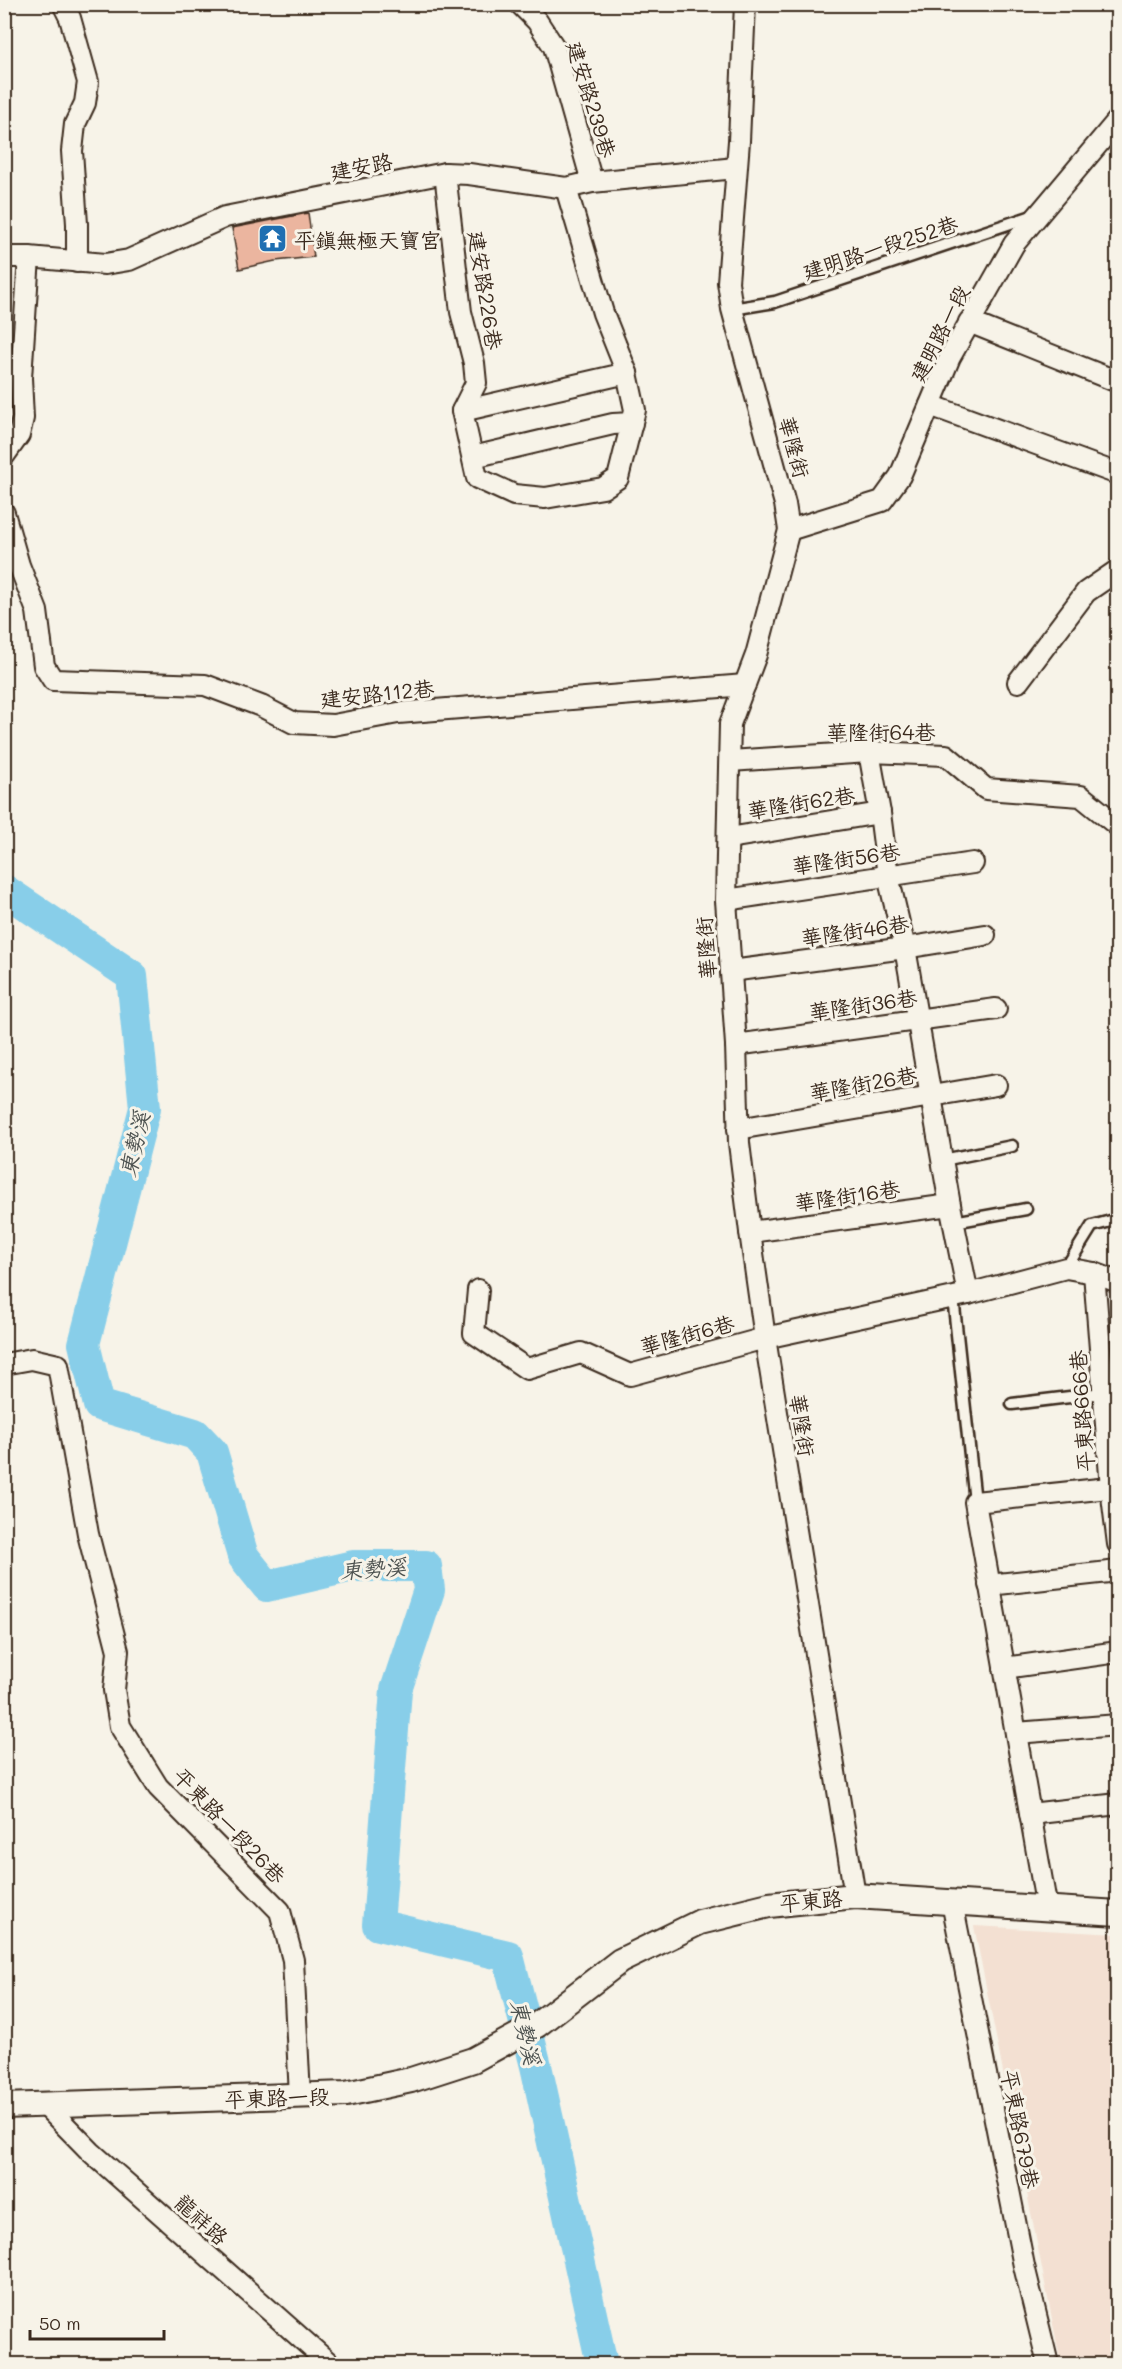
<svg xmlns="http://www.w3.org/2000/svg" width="1122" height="2369" font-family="Mali,'LXGW WenKai TC',sans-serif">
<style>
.built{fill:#f3e0d2}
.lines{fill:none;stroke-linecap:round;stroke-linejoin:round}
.river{stroke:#88cee9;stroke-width:32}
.building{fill:#ebb59f;stroke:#3b2a1e;stroke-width:1.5}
.service-casing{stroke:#3b2a1e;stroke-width:15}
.minor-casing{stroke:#3b2a1e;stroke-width:24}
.tertiary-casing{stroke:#3b2a1e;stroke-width:28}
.service{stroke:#f7f3e8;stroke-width:10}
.minor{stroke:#f7f3e8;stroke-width:20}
.tertiary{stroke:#f7f3e8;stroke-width:24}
.labels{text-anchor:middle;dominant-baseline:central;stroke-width:6;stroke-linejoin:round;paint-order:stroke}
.street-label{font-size:21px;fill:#3b2a1e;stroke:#f7f3e8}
.poi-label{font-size:21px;fill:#3b2a1e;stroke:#f7f3e8;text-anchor:start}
.water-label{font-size:22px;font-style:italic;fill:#4e5351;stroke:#f7f3e8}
</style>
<rect width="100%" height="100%" fill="#f7f3e8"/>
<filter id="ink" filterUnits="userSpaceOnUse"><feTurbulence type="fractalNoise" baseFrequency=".0167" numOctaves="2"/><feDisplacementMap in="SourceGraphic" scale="12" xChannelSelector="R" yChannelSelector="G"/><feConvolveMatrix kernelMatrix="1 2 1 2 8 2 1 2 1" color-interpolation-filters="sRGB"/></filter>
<g filter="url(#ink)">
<polygon class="built" points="974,1926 1117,1934 1117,2364 1061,2364"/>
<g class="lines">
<polyline class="river" points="4,890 132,976 145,1108 84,1344 99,1405 195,1434 212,1452 243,1556 267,1586 353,1566 426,1566 429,1590 396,1690 378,1925 508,1956 536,2066 602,2364"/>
</g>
<polygon class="building" points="308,213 314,257 275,261 239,269 232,228"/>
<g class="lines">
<defs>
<g id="service">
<polyline points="732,309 775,302 1035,215"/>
<polyline points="943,1160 1012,1146"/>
<polyline points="954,1222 1026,1209"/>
<polyline points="1066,1268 1092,1226 1118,1219"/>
<polyline points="953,1297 975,1502"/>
<polyline points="1012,1404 1103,1393"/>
</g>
<g id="minor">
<polyline points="63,4 70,18 88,82 85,103 75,124 72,151 77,224 77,262"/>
<polyline points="520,4 537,21 554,47 592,182"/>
<polyline points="745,4 739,141 728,282 732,309 785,504 789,530 756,655 730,724 726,900 736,1045 739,1143 750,1232 765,1338 855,1896"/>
<polyline points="445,173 461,312 474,363 476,383 462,411 477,478 514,495 545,498 603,488 618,478 635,410 627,373 603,313 566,188"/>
<polyline points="4,257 29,257 105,264 129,260 225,217 445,173 469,174 566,188 592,182 736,168"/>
<polyline points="969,322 1118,382"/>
<polyline points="930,405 1118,474"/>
<polyline points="462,411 627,373"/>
<polyline points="4,456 19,435 23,418 21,378 29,257"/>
<polyline points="473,457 613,424 632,423"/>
<polyline points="4,513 19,565 37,611 44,666 53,680 205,685 261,706 294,723 333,725 398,713 745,685"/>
<polyline points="789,530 882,501 900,476 950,357 1014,244 1118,120"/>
<polyline points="1018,682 1086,592 1118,570"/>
<polyline points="869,752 880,813 888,876 905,948 950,1205 968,1294"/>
<polyline points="730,761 869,752 946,755 986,789 1081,796 1118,826"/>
<polyline points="729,838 880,813"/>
<polyline points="726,900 973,863"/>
<polyline points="731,971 905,948 985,935"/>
<polyline points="736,1045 996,1009"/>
<polyline points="738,1129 996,1085"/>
<polyline points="750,1232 950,1205"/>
<polyline points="1094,1273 1111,1488 1118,1544"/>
<polyline points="478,1290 474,1333 527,1369 581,1353 630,1375 765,1338 968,1294 1066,1268 1094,1273 1118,1282"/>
<polyline points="4,1364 32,1359 58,1365 88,1534 118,1651 114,1690 120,1726 158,1787 280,1911 293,1960 300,2096"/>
<polyline points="989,1585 1118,1571"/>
<polyline points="1004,1668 1118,1652"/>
<polyline points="1016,1733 1118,1725"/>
<polyline points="1030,1814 1118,1804"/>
<polyline points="952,1902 1024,2266 1048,2364"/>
<polyline points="1047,1909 975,1502 1118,1487"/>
<polyline points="45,2105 91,2152 330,2364"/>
</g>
<polyline id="tertiary" points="4,2106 346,2094 411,2080 473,2060 537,2025 620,1961 700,1922 769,1905 855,1896 1118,1913"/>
</defs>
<use href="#service" class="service-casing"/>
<use href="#minor" class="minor-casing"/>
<use href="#tertiary" class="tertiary-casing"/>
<use href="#service" class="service"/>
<use href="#minor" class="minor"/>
<use href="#tertiary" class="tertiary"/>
</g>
</g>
<defs>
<symbol id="temple-square" viewBox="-11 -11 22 22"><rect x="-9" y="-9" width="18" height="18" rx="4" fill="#1f6fb2" stroke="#f7f3e8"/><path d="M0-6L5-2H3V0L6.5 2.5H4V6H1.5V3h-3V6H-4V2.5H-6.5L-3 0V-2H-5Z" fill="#fff"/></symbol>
</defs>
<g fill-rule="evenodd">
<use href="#temple-square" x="256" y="222" width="33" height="33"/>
</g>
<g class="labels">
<g class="street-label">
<text transform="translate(592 99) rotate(73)">建安路239巷</text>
<text transform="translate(361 166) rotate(-11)">建安路</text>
<text transform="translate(880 247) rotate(-18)">建明路一段252巷</text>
<text transform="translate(486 290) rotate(81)">建安路226巷</text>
<text transform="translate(939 333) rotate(-63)">建明路一段</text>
<text transform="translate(795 447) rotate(75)">華隆街</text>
<text transform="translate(377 693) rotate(-6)">建安路112巷</text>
<text x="881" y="731">華隆街64巷</text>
<text transform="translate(801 802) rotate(-9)">華隆街62巷</text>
<text transform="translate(846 858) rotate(-8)">華隆街56巷</text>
<text transform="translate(855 930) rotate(-8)">華隆街46巷</text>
<text transform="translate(705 948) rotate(-94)">華隆街</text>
<text transform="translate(863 1004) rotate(-8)">華隆街36巷</text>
<text transform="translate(863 1083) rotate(-10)">華隆街26巷</text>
<text transform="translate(847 1195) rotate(-8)">華隆街16巷</text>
<text transform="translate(687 1334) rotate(-15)">華隆街6巷</text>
<text transform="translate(1081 1411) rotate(-94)">平東路666巷</text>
<text transform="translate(803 1425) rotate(81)">華隆街</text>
<text transform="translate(230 1825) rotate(46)">平東路一段26巷</text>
<text transform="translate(811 1900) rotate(-5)">平東路</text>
<text transform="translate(277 2097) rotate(-2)">平東路一段</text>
<text transform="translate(1021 2129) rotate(79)">平東路679巷</text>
<text transform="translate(202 2219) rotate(42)">龍祥路</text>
</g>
<g class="poi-label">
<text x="294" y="239">平鎮無極天寶宮</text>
</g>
<g class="water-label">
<text transform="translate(134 1144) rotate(-77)">東勢溪</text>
<text transform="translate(373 1568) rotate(-4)">東勢溪</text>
<text transform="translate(526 2032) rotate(77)">東勢溪</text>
</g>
</g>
<rect width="1122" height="2369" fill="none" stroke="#f7f3e8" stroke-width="24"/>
<rect x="12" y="12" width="1098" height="2345" fill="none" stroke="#3b2a1e" stroke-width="2" filter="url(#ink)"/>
<path d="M30 2330v9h134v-9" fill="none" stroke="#3b2a1e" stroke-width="3"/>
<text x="39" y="2330" font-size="18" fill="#3b2a1e" stroke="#f7f3e8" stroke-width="4.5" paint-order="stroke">50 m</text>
</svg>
